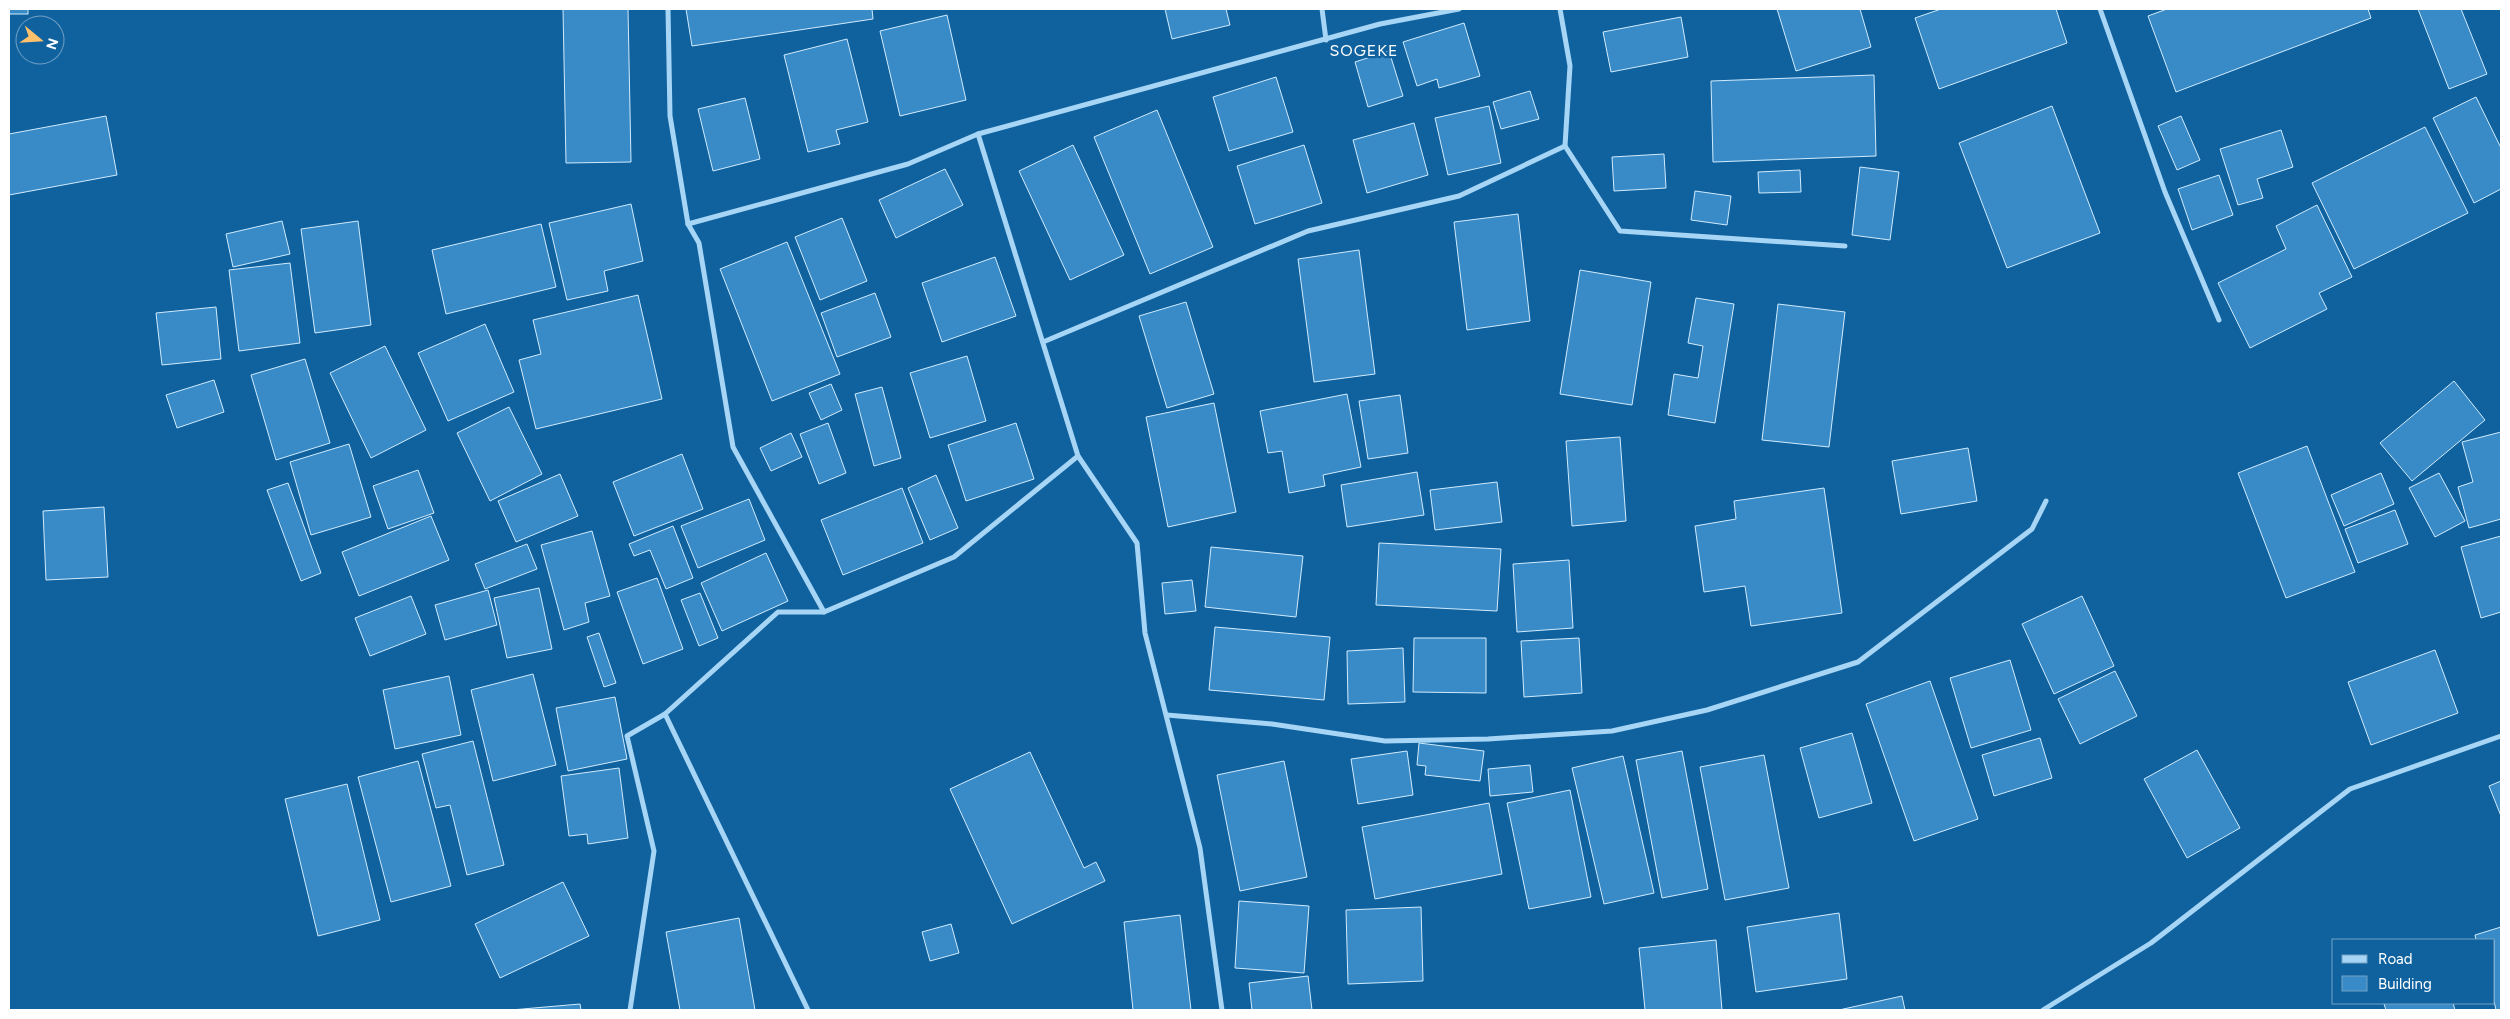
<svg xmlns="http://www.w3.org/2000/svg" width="2510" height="1019" font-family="Figtree,sans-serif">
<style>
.building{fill:#398bc7;stroke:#d0ebfe}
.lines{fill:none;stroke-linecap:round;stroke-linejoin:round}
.street{stroke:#a7d5f5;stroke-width:5}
.labels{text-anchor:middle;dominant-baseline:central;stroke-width:4.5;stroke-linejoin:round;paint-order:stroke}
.quarter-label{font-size:16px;letter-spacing:1px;fill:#fff;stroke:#10629f}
</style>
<rect width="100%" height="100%" fill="#10629f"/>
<g class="building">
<rect x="9" y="9" width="19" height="5"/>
<polygon points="563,9 628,9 631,162 566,163"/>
<polygon points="686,9 872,9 873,19 692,46"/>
<polygon points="1165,9 1226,9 1230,25 1172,39"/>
<polygon points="1777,9 1860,9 1871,47 1796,71"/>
<polygon points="1941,9 2056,9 2067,43 1939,89 1915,18"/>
<polygon points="2167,9 2368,9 2371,18 2176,92 2148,16"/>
<polygon points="2418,9 2461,9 2487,74 2449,89"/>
<polygon points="947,15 966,100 900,116 880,31"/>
<polygon points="1681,17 1688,57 1611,72 1603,32"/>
<polygon points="1464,23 1480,76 1439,88 1437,79 1417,86 1403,42"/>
<polygon points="847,39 868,122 836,130 840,144 808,152 784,55"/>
<polygon points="1389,51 1403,96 1368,107 1355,62"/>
<polygon points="1874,75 1876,156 1713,162 1711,81"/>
<polygon points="1276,77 1293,132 1229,151 1213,97"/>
<polygon points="1530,91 1539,119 1501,129 1493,102"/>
<polygon points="2476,97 2501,148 2501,189 2474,203 2433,118"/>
<polygon points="745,98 760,159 713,171 698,109"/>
<polygon points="1489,106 1501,163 1448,175 1435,118"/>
<polygon points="2052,106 2100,233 2007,268 1959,143"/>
<polygon points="1157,110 1213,247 1150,274 1094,137"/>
<polygon points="106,116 117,175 9,195 9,134"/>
<polygon points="2181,116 2200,160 2177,170 2158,126"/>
<polygon points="1414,123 1428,175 1367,193 1353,140"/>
<polygon points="2425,127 2468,213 2354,269 2312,183"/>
<polygon points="2281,130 2293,167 2257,179 2263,198 2238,205 2220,149"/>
<polygon points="1073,145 1124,255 1070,280 1019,171"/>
<polygon points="1304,145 1322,203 1255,224 1237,166"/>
<polygon points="1664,154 1666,188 1614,191 1612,157"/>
<polygon points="1860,167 1899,172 1890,240 1852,235"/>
<polygon points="945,169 963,205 896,238 879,200"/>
<polygon points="1800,170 1801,192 1759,193 1758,172"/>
<polygon points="2219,175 2233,215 2192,230 2178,189"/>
<polygon points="1695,191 1731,196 1727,225 1691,220"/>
<polygon points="631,204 643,261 604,271 608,291 567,300 549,223"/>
<polygon points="2317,205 2352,277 2319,293 2327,309 2250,348 2218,283 2286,249 2276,226"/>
<polygon points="1518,214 1530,321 1467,330 1454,222"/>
<polygon points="842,218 867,281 820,300 795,237"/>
<polygon points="282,221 290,254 233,267 226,234"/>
<polygon points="358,221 371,325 315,333 301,229"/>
<polygon points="541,224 556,287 446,314 432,250"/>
<polygon points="787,242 840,374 772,401 720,269"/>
<polygon points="1359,250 1375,374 1314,382 1298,259"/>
<polygon points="995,257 1016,316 942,342 922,283"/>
<polygon points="290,263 300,343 239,351 229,270"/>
<polygon points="1580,270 1651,282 1632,405 1560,394"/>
<polygon points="875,293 891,337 837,357 821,313"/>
<polygon points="638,295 662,399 536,429 519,360 541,354 533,320"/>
<polygon points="1696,298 1734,304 1715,423 1668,415 1674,374 1698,378 1703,346 1688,343"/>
<polygon points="1186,302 1214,394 1167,408 1139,316"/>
<polygon points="1778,304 1845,312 1829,447 1762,440"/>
<polygon points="216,307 221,359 162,365 156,313"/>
<polygon points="485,324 514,392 448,421 418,353"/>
<polygon points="385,346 426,430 371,458 330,373"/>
<polygon points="967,356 986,421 930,438 910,373"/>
<polygon points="305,359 330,443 276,460 251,375"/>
<polygon points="214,380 224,412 177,428 166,395"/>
<polygon points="2454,381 2485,420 2412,481 2380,443"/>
<polygon points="831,384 842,410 821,420 809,393"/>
<polygon points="882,387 901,458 874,466 855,394"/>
<polygon points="1347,394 1361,467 1323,475 1325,486 1289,493 1282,451 1268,453 1260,411"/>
<polygon points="1400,395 1408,453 1368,459 1359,401"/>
<polygon points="1214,403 1236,512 1168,527 1146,417"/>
<polygon points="509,407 542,474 490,501 457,433"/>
<polygon points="828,423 846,473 819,484 800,434"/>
<polygon points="1016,423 1034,479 966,501 948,445"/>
<polygon points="2501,432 2501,519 2469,528 2458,487 2473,482 2462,442"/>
<polygon points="791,433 802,457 771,471 760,448"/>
<polygon points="1620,437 1626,521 1572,526 1566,441"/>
<polygon points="349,444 371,517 311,535 290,462"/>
<polygon points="2307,446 2355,572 2286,598 2238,473"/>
<polygon points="1968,448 1977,501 1901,514 1892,461"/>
<polygon points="682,454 703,509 634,536 613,482"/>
<polygon points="418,470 434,513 388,529 373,486"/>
<polygon points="1417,472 1424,515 1347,527 1341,485"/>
<polygon points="2381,473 2394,504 2344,526 2331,495"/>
<polygon points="2439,473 2465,521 2435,537 2409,488"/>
<polygon points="560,474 578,516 516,542 498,501"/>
<polygon points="936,475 958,528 930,540 908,488"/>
<polygon points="1497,482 1502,522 1435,530 1430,490"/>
<polygon points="288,483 321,573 301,581 267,490"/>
<polygon points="902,488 923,543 843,575 821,520"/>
<polygon points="1824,488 1842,613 1751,626 1745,586 1704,592 1695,526 1736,519 1734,501"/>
<polygon points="749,499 765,540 698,568 681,526"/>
<polygon points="104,507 108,577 46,580 43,511"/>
<polygon points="2395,510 2408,544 2358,563 2345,529"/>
<polygon points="431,516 449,560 359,596 342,552"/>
<polygon points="673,526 693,578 666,589 650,550 634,556 629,544"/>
<polygon points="592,531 610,596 585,603 589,622 564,630 541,545"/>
<polygon points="2501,536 2501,612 2481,618 2461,547"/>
<polygon points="1379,543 1501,549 1497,611 1376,605"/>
<polygon points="527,544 537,569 485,589 475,564"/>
<polygon points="1211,547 1303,556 1296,617 1205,607"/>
<polygon points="766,553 788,601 722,631 701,583"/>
<polygon points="1569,560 1573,628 1517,632 1513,564"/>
<polygon points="657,578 683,649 643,664 617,592"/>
<polygon points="1192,580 1196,611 1165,614 1162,583"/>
<polygon points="539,588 552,649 507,658 494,598"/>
<polygon points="488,590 497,625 445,640 435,605"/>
<polygon points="700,593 718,638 699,646 681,600"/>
<polygon points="411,596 426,634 370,656 355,618"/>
<polygon points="2082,596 2114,666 2054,694 2022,624"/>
<polygon points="1215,627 1330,637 1324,700 1209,690"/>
<polygon points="599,633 616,683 604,687 587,637"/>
<polygon points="1414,638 1486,638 1486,693 1413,692"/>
<polygon points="1579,638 1582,693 1524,697 1521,641"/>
<polygon points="1403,648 1405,702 1348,704 1347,651"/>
<polygon points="2435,650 2458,713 2371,745 2348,682"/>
<polygon points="2010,660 2031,730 1971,748 1950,678"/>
<polygon points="2115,671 2137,716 2080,744 2058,699"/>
<polygon points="533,674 556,765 493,781 471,690"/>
<polygon points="449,676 461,735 395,749 383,690"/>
<polygon points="1930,681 1978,819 1914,841 1866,704"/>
<polygon points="615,697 627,759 568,771 556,708"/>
<polygon points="1852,733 1872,803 1819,818 1800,748"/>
<polygon points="2040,738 2052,778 1994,796 1982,755"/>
<polygon points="473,741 504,865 467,875 450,805 436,808 422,754"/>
<polygon points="1419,743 1484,751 1480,781 1425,775 1426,766 1417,765"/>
<polygon points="2197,750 2240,828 2187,858 2144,779"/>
<polygon points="1407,751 1413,795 1358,804 1351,759"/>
<polygon points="1682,751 1708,889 1662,898 1636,760"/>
<polygon points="1030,752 1084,868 1096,862 1105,881 1012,924 950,789"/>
<polygon points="1764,755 1789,888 1725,900 1700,767"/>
<polygon points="1623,756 1654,893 1604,904 1572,768"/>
<polygon points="418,761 451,886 391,902 358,777"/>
<polygon points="1284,761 1307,877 1240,891 1217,775"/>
<polygon points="1530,765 1533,792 1490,796 1488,769"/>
<polygon points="619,768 628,838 588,844 587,834 569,836 561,776"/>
<polygon points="2501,781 2501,816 2489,786"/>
<polygon points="347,784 380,920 318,936 285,799"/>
<polygon points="1570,790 1591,897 1529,909 1507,803"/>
<polygon points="1489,803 1502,874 1375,899 1362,827"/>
<polygon points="563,882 589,936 500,978 475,924"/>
<polygon points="1239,901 1309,906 1304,973 1235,968"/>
<polygon points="1421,907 1423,981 1348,984 1346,910"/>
<polygon points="1839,913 1847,979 1756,992 1747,927"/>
<polygon points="1180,915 1191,1010 1133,1010 1124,922"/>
<polygon points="739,918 755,1010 680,1010 666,932"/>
<polygon points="951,924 959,953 930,961 922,932"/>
<polygon points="2501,927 2501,1010 2496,1010 2494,1001 2494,940 2476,940 2475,935"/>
<polygon points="1716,940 1722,1010 1645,1010 1639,948"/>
<polygon points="1308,976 1312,1010 1252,1010 1249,983"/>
<polygon points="1902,996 1905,1010 1839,1010"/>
<polygon points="2388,1003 2453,1003 2455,1010 2386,1010 2384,1004"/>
<polygon points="580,1004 581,1010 511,1010"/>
</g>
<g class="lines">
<g class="street">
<polyline points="668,9 670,116 688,224 699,243 733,447 824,612"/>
<polyline points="1322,9 1326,40"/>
<polyline points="1560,9 1570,66 1565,146"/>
<polyline points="2100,9 2165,192 2219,320"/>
<polyline points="978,134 1078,456 1137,543 1145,633 1200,848 1222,1010"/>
<polyline points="688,224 908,164 978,134 1380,24 1459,9"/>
<polyline points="1043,342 1308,231 1459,196 1565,146 1620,231 1845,246"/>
<polyline points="665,714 808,1010"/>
<polyline points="1167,715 1272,724 1385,741 1488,739 1612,731 1707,710 1858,662 2032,529 2046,501"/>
<polyline points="630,1010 654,851 627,736 665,714 778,612 824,612 954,557 1078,456"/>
<polyline points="2043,1010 2151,943 2350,789 2501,736"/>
</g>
</g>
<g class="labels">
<g class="quarter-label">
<text x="1364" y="50">SOGEKE</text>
</g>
</g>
<rect width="2510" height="1019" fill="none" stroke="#ffffff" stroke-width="20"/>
<rect x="2332" y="939" width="162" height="65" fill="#10629f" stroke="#70a1c5"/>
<rect x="2342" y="955" width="25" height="8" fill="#a7d5f5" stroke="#70a1c5"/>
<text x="2378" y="964" font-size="15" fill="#ffffff">Road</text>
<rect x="2342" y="976" width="25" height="15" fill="#398bc7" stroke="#70a1c5"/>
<text x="2378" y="989" font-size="15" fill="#ffffff">Building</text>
<g transform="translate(40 40) rotate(108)"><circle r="24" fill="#10629f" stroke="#70a1c5"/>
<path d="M0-4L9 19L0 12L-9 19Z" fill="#ffc16c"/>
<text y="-8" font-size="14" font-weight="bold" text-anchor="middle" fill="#ffffff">N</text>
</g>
</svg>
